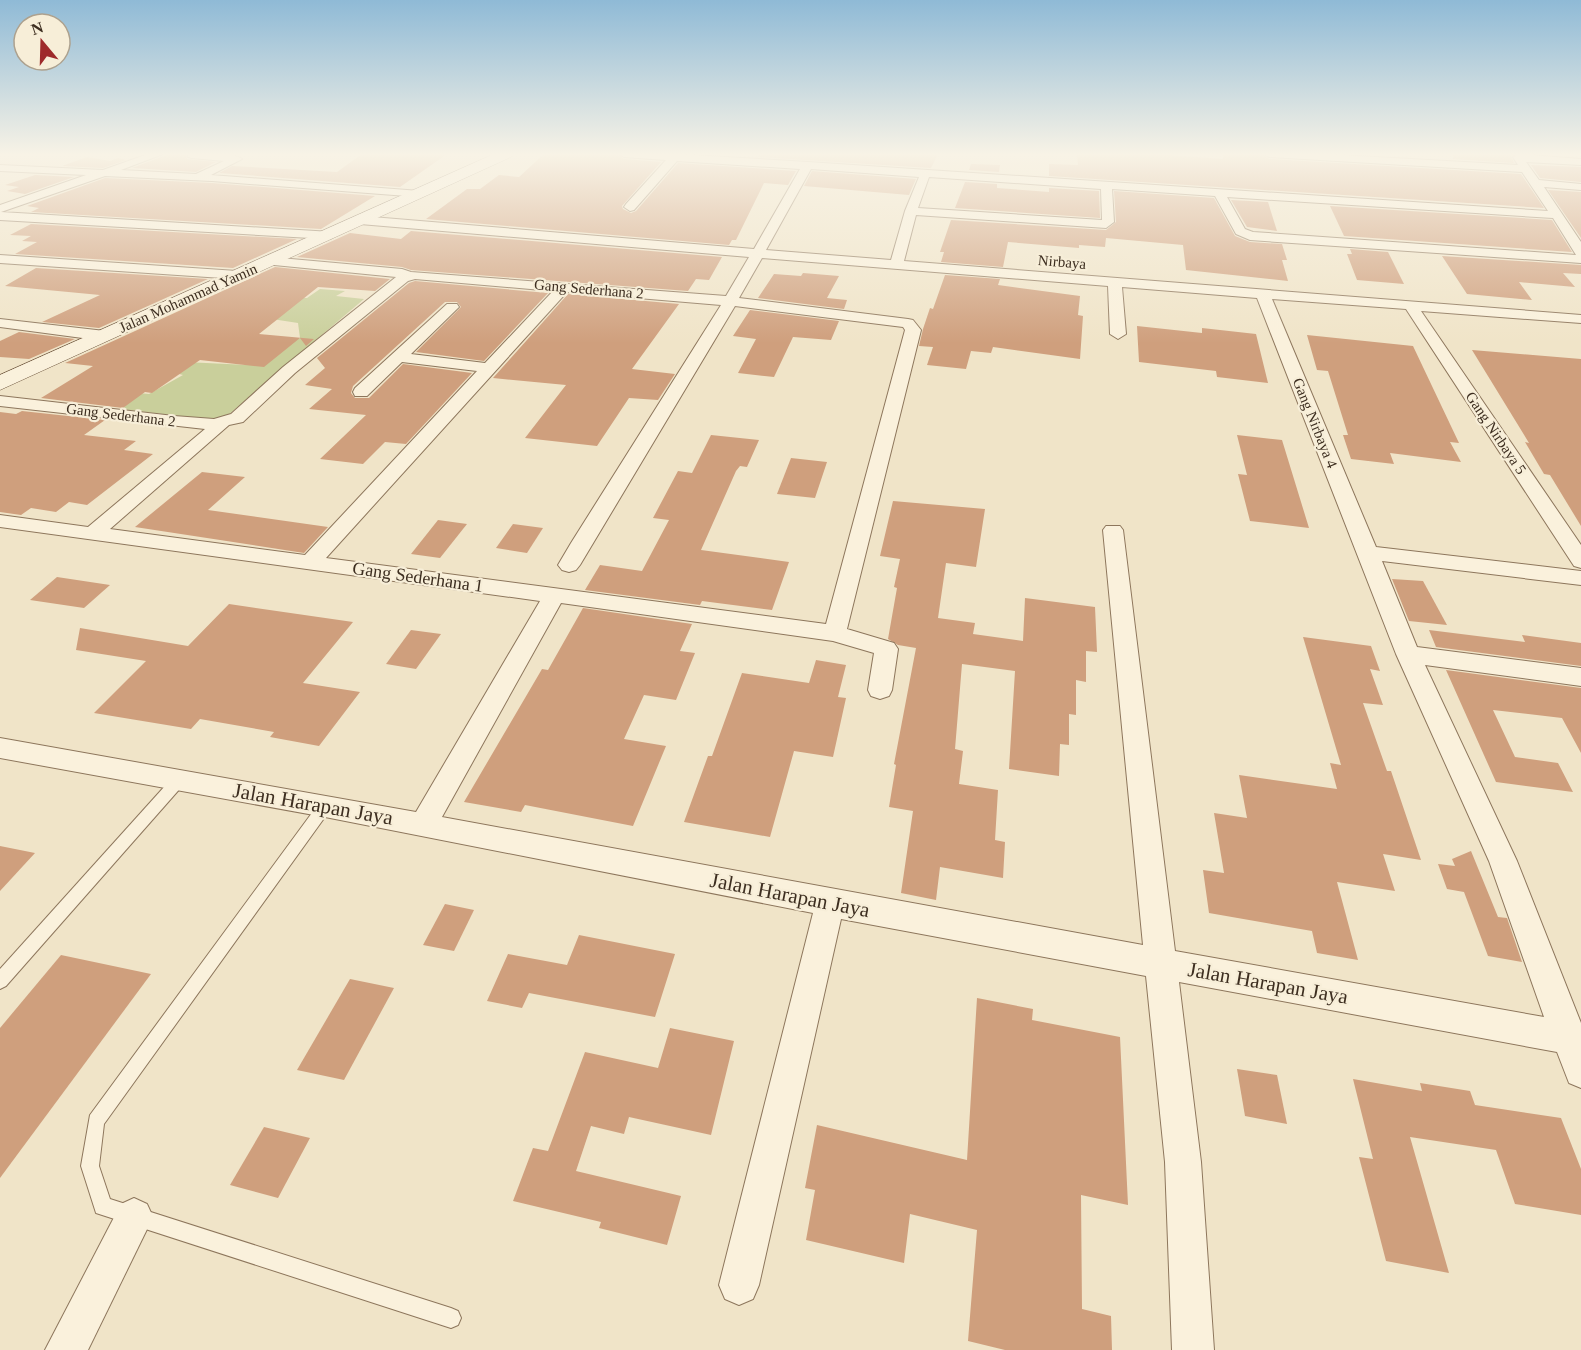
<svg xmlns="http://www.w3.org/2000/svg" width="1581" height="1350" font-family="'Times New Roman',serif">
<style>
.green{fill:#c9cf9b}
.building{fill:#cf9f7d}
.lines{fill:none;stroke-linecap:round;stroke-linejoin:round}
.lane-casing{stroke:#8d765c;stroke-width:2}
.street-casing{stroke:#8d765c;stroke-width:2}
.secondary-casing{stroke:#6f573f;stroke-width:1}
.lane{fill:#faf1dc;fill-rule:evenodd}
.street{fill:#faf1dc;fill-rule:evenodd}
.secondary{fill:#faf1dc;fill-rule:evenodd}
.labels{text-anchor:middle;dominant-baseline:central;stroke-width:4.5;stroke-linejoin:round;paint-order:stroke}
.far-street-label{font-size:15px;fill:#3d2e20;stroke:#f7eed8}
.street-label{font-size:18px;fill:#3d2e20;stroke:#f7eed8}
.near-street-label{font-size:21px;fill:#3d2e20;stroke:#f7eed8}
</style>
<rect width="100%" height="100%" fill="#f0e4c8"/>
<polygon class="green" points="320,289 345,291 336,296 364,299 221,421 121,409 130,402 127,392 149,394 183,375 168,371 185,362 248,365 300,338 298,323 253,316 273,297 307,298"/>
<g class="building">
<polygon points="169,154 186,154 187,159 216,162 196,172 132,168"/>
<polygon points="362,154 447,154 400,187 219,173 232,166 337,172"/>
<polygon points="544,154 617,154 624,159 661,162 622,206 623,209 631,213 636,211 678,163 796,171 788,185 764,183 736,240 732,240 729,245 426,219 467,189 480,189 499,175 519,177"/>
<polygon points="760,154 938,154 931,168 758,157"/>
<polygon points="1077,154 1157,154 1223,159 1223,154 1262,154 1269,159 1521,174 1544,208 1049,176 1049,164 1078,165"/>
<polygon points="1453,154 1514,154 1511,156 1514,163 1453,159"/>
<polygon points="87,157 110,161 118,158 126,160 103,168 62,166"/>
<polygon points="971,164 1000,165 999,172 969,170"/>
<polygon points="1531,165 1581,167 1581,182 1540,178"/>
<polygon points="812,171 916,179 909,195 804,186"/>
<polygon points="35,175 74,177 25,194 7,191 19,187 5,185"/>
<polygon points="105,178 212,183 375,196 321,229 31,212 39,208 27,206"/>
<polygon points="965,182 997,184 997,188 1049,192 1049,188 1099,191 1100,218 955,208"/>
<polygon points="1548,190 1581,192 1581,238"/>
<polygon points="1114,191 1214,198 1235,236 1250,242 1282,244 1287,260 1282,260 1288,281 1186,270 1183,245 1106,238 1105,247 1079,245 1079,248 1008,242 1003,267 941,262 944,252 940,252 951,220 1106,230 1116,222"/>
<polygon points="1231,200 1268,202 1277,231 1247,227"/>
<polygon points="1330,206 1552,220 1572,252 1344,236"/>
<polygon points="31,224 297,239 233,268 15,254 37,242 22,241 31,236 10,235"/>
<polygon points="411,231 722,257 709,280 696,279 688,291 411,270 402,267 297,257 350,233 401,239"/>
<polygon points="1350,249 1388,252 1404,284 1357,280 1347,254 1352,254"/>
<polygon points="1442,256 1581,265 1581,274 1563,273 1575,287 1519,282 1532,300 1467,294"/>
<polygon points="275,267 390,279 375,291 318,287 259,334 314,339 306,346 300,338 264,367 200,360 152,393 145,392 123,408 41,398 93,366 65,363"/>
<polygon points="36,268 208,279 99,328 42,322 100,295 5,286"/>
<polygon points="803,273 839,276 827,298 847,300 844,309 758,298 774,274 801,276"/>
<polygon points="945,275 1000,279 998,285 1080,296 1078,315 1083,316 1080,359 993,347 991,353 971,351 966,369 927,365 933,347 919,346 923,329 930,308 933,309"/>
<polygon points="415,281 548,293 484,361 416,352 461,307 457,302 445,302 353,386 351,393 355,398 369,398 403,364 472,373 406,444 385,442 363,464 320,459 366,415 309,409 332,389 305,385 325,368 317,358 409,283"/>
<polygon points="568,294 679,304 632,369 675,374 658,400 629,398 597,446 525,438 566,385 493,378"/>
<polygon points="750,310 839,321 831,340 793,337 774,377 738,373 756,339 733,336"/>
<polygon points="1137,326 1202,333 1202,328 1256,334 1268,383 1217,377 1216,371 1139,362"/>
<polygon points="19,332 75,339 29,359 0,357 0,341"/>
<polygon points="1307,335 1413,346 1459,443 1450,442 1461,462 1390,453 1394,464 1351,459 1343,435 1348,435 1328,371 1317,370"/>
<polygon points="1472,350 1581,359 1581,526 1550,475 1544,474 1525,442 1529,443"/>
<polygon points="22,411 105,420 84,435 136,441 124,450 153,454 87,505 69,502 56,512 31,508 21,515 0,512 0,412 16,414"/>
<polygon points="711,435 759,440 747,467 740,466 736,471 701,550 789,562 772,610 702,601 700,605 585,590 600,565 642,571 669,520 653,518 678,471 692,473"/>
<polygon points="1237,435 1282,440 1309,528 1250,521 1238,474 1247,475"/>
<polygon points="791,458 827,462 815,498 777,494"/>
<polygon points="202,472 245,477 208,510 328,527 304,553 135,527"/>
<polygon points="893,501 985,509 976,567 946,563 938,618 975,623 973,634 1023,641 1025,598 1095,607 1097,652 1086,651 1086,682 1076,680 1076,715 1069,714 1069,745 1060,744 1059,776 1009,769 1015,671 962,664 955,749 963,751 959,784 998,790 995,840 1005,842 1003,878 940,867 936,900 901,893 913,811 889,807 896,765 894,764 916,648 898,645 888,639 897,588 894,587 900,559 880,556"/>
<polygon points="438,520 467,524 440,558 411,554"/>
<polygon points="513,524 543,528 527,553 496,548"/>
<polygon points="57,577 110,585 84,608 30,600"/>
<polygon points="1392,579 1423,581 1447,625 1409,621"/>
<polygon points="229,604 353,622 303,683 360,692 319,746 270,737 274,732 200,719 191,729 94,713 146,661 76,650 80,628 188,646"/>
<polygon points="583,608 692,624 680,651 695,653 676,700 644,695 624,739 666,746 633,826 525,805 521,812 464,802 542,669 548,670"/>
<polygon points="411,630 441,634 416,669 386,664"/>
<polygon points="1429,630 1525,642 1522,635 1581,643 1581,666 1436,647"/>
<polygon points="1303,637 1371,646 1380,671 1370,669 1383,705 1363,703 1387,771 1391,771 1421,860 1383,854 1395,891 1337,882 1358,960 1317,953 1312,931 1209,913 1203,870 1224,873 1214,813 1247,818 1239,775 1337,789 1330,763 1341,765"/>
<polygon points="816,660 846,665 838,697 846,698 833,757 794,751 770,837 684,822 708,756 712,756 742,673 809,683"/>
<polygon points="1446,670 1581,688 1581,753 1562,718 1493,710 1515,757 1558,763 1573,792 1496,782"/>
<polygon points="0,846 35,853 0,891"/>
<polygon points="1471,851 1498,917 1507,918 1522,962 1488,956 1464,892 1447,889 1438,864 1455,866 1452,859"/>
<polygon points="445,904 474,910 454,951 423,945"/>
<polygon points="579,935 675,954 655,1017 529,993 522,1008 487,1001 508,954 567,965"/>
<polygon points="61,955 151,974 0,1178 0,1028"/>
<polygon points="350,979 394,988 344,1080 297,1070"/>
<polygon points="977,998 1033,1009 1032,1020 1120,1037 1128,1205 1081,1195 1082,1309 1111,1316 1112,1350 1005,1350 968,1341 977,1230 910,1214 904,1263 806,1240 815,1190 805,1188 817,1125 967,1160"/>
<polygon points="670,1028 734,1041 711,1135 629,1117 624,1134 591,1126 576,1171 681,1196 667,1245 599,1228 601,1222 513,1201 533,1148 548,1151 585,1052 658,1068"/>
<polygon points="1237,1069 1277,1075 1287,1124 1245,1116"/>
<polygon points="1353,1079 1422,1091 1420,1083 1470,1091 1475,1105 1561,1118 1581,1169 1581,1215 1515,1204 1496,1150 1410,1137 1449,1273 1386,1261 1359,1157 1373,1159"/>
<polygon points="264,1127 310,1138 278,1198 230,1185"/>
</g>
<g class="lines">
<defs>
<g id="lane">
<polygon points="179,775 184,776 186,780 184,784 6,986 0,989 0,969 174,776"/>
<polygon points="325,800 330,802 332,806 330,810 104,1124 99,1166 110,1199 451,1308 458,1311 461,1318 458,1325 451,1328 96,1213 81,1166 90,1115 320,802"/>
</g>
<g id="street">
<path d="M148,154h15l-42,16 75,4 28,-13 -32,-3 -4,-1v-3c15,0 42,-4 54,5l-31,16 209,16 6,3 -6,3 -208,-16 -107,-5 -104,36 331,20 2,3 -2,3 -4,1 -328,-19v-15l86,-30 -86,-4v-6l103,5z"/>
<path d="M619,154h55l134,8 740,49 -26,-39 -253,-15 -5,-3h58l196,11 -5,-8 5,-3 63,5v6l-55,-3 13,18 42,4v6l-37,-3 37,55v21l-331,-23 -14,-6 -21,-38 -103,-7 2,33 -8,6 -190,-13 -12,46 677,54v8l-160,-12 160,234v23l-7,-2 -168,-257 -134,-10 104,248 205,24v14l-199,-24 35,86 164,21v18l-156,-21 92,196 64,162v65l-12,-5 -12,-31 -378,-70 22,180 13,188h-42l-7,-188 -19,-186 -305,-57 -82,366 -6,14 -14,6 -14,-6 -6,-14 94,-372 -488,-96 -325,-59v-20l416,74 124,-211 -540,-74v-12l88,12 117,-98 -205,-23v-10l174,20 40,3 17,-5 52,-47 113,-90 -132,-13 -2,-3 2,-3 5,-1 133,12 9,3 315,24 23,-39 -389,-33 -6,-4 6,-4 394,33 46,-80 -123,-8 -43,49 -4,1 -6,-4 2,-3 40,-44 -42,-3zM811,169l108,8 -14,34 -14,49 -125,-10zM929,177l172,12 1,31 -184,-12zM1227,197l326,21 23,37 -323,-23 -8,-3zM762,258l346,28 2,48 8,5 8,-5 -4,-47 135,11 139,356 93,207 55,156 -369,-66 -52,-421 -3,-4h-14l-3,4 40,415 -701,-128 119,-214 272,38 41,12 -6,37 3,6 9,3 9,-3 3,-6 6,-41 -4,-6 -47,-14 74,-299 -8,-10 -5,-1 -169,-21zM415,279l138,12 -68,72 -74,-9 48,-47 -2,-3h-10l-92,84 -2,4 2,4h12l35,-34 75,9 -172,184 -195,-26 119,-104 14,-3 52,-49 113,-92zM567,292l154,13 -150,238 -13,22 4,5 7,2 7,-2 4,-5 155,-259 168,21 2,3 -79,294 -500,-66z"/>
<polygon points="0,255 237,271 244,275 237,279 0,263"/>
<polygon points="0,319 105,331 113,336 105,341 0,327"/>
<polygon points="134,1198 147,1204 153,1217 88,1350 45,1350 121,1204"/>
</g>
<polygon id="secondary" points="494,154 513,154 511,157 0,390 0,375"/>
</defs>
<use href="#lane" class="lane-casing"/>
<use href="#street" class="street-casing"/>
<use href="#secondary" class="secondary-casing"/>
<use href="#lane" class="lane"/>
<use href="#street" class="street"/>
<use href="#secondary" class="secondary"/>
</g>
<linearGradient id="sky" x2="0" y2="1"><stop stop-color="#8fbad6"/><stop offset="0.45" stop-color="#f8f3e6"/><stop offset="1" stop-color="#f8f3e6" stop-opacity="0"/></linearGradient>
<rect width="1581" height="343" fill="url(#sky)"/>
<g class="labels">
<g class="far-street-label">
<text transform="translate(1062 262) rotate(5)">Nirbaya</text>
<text transform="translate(589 289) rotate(5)">Gang Sederhana 2</text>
<text transform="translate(188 298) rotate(-24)">Jalan Mohammad Yamin</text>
<text transform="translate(121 415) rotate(7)">Gang Sederhana 2</text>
<text transform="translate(1315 423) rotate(68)">Gang Nirbaya 4</text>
<text transform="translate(1496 433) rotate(56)">Gang Nirbaya 5</text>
</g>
<g class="street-label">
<text transform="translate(418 577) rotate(8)">Gang Sederhana 1</text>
</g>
<g class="near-street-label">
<text transform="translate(313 804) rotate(10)">Jalan Harapan Jaya</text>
<text transform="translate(790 895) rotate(11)">Jalan Harapan Jaya</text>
<text transform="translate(1268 983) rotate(10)">Jalan Harapan Jaya</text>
</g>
</g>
<g transform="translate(42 42) rotate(341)"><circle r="28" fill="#f7eed8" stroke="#ada18e" stroke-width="1.5"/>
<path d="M0-4.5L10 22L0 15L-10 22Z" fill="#9e2a2b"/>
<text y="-9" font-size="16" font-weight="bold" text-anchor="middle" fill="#3d2e20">N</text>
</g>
</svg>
